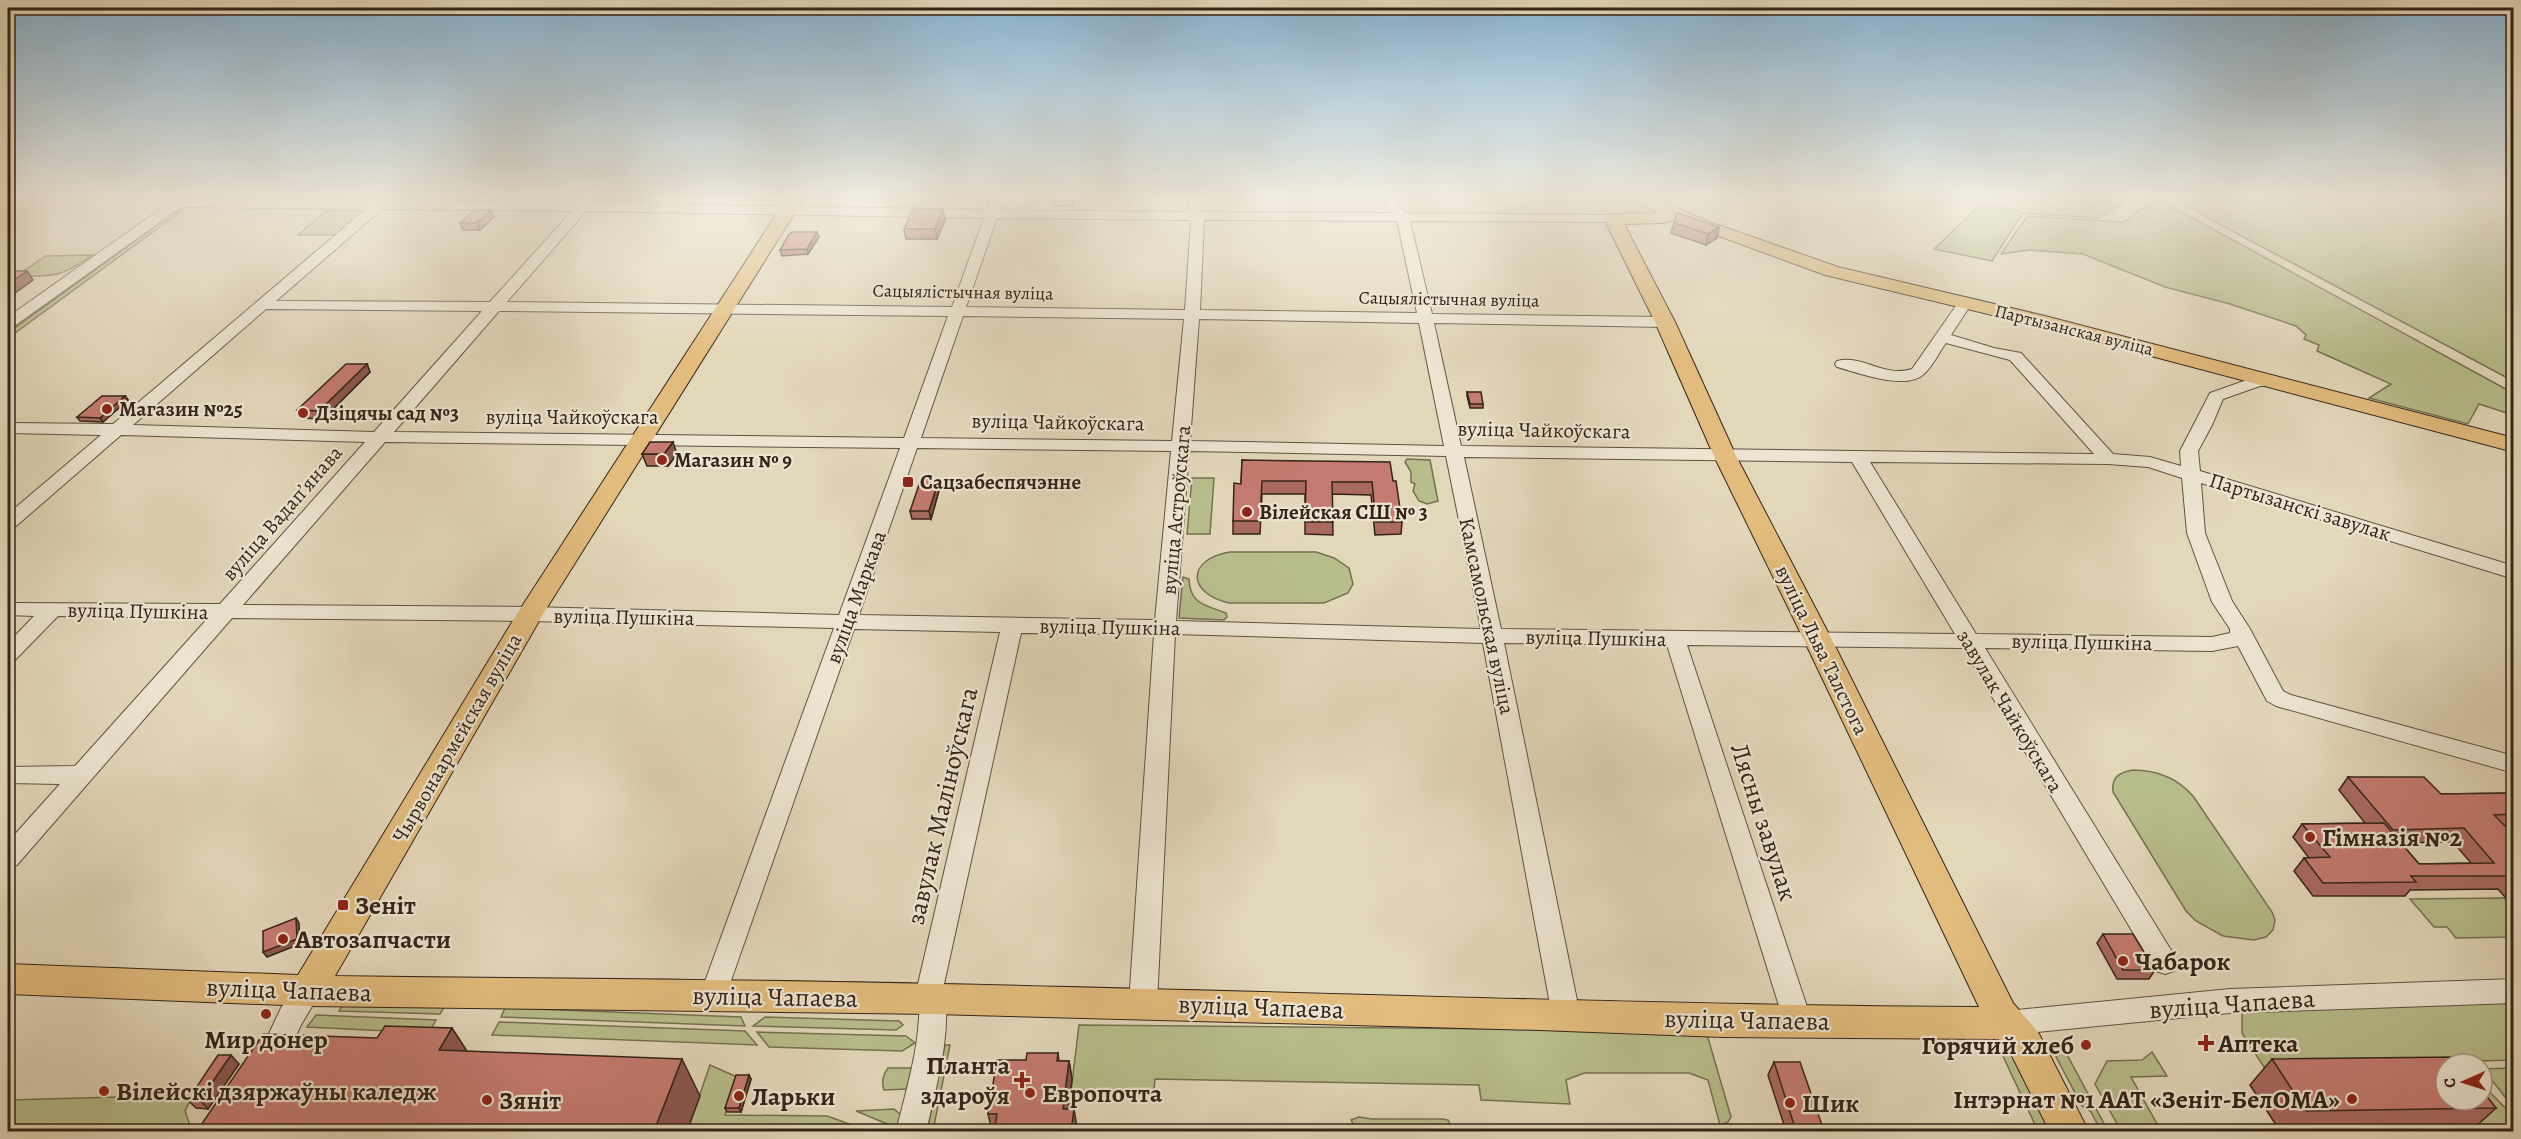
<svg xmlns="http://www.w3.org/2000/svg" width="2521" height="1139" font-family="Alegreya,serif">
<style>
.green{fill:#b8bd8c;stroke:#767052;stroke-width:1.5}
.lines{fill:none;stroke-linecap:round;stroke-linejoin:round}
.minor-casing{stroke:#5f5141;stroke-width:2}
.major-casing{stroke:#332419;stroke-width:2}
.minor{fill:#ede5d2;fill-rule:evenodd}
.major{fill:#e2bc7d;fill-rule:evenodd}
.wall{fill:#aa6a62;stroke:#332419;stroke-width:1.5;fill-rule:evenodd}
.shaded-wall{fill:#8b5650;stroke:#332419;stroke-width:1.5}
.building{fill:#c67b72;stroke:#332419;stroke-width:1.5}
.poi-dot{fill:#8f2418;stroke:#ede5d2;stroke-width:2}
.labels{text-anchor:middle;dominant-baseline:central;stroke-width:4.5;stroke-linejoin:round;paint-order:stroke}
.far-street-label{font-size:18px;fill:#332419;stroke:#ede5d2}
.poi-label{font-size:21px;font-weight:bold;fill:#332419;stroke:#ede5d2;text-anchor:start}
.street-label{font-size:21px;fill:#332419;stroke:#ede5d2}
.near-street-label{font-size:26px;fill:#332419;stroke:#ede5d2}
.near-poi-label{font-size:26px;font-weight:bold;fill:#332419;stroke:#ede5d2;text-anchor:start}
</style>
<rect width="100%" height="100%" fill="#e3d7ba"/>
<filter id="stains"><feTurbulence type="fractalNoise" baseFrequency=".00333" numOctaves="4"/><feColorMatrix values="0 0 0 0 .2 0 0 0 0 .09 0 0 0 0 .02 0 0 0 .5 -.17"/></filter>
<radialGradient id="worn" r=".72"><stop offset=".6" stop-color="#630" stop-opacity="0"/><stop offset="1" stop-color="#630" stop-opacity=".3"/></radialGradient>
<g class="green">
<polygon points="1967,198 2128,198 2099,218 2022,213"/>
<polygon points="2156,198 2513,393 2513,415 2479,404 2468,424 2369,398 2391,384 2317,351 2319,345 2304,339 2306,335 2296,326 2230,304 2165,287 2083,254 2029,250 2001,254 2027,216 2124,222"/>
<polygon points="2176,198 2513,198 2513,381 2208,218"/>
<polygon points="1981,204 2021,216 1992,261 1934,249"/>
<polygon points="183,210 15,333 8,333 171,215"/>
<polygon points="326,211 365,211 338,235 298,235"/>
<path d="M93,255c-34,23 -37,21 -77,21l30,-20z"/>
<polygon points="1407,459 1430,460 1438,501 1427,504 1419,501 1413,491 1415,484 1411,482 1411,472 1405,462"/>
<polygon points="1192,478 1214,478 1210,534 1187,534"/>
<path d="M1230,552h86l18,6 15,10 4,16 -5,9 -24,10h-95c-43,-10 -42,-44 1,-51z"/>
<path d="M1183,577l6,2c1,26 17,26 37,34l1,4 -3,3 -45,-2z"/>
<path d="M2133,770c24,0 44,8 60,26l79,116 3,8 -2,10 -7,7 -12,3 -31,-4 -27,-15 -10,-10 -73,-119c-2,-15 7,-20 20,-22z"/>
<polygon points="2504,898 2513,908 2513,937 2456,938 2447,927 2434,927 2410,899"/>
<polygon points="344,1002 445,1006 440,1014 339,1011"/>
<polygon points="2497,1002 2513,1006 2513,1060 2478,1061 2478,1064 2446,1064 2275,1084 2242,1033 2242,1009"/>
<polygon points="505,1008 741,1017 745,1026 501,1017"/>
<polygon points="316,1015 436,1020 429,1033 307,1027"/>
<polygon points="765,1017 899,1021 903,1025 896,1030 753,1026"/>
<polygon points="499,1022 745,1031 757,1045 492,1035"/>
<polygon points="1079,1025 1706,1031 1731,1117 1728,1122 1720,1125 1708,1080 1689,1073 1584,1073 1566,1080 1570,1104 1481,1100 1479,1085 1155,1079 1154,1091 1071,1091"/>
<polygon points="757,1032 906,1036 915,1043 902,1051 769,1047"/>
<polygon points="945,1045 950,1045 933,1131 927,1131"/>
<polygon points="2053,1051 2065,1051 2108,1131 2101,1131 2091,1112 2082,1106"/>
<polygon points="2152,1052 2167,1076 2131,1077 2161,1131 2121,1131 2095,1084 2107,1061 2142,1060"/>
<polygon points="2002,1054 2020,1054 2052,1131 2038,1131"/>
<polygon points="710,1065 737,1077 725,1115 827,1116 869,1131 687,1132"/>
<path d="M888,1068h23l2,4 -7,17 -22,1c-3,-9 -1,-15 4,-22z"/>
<polygon points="2513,1068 2514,1068 2513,1107 2483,1069"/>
<polygon points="2482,1084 2513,1116 2513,1131 2469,1131 2482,1100"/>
<polygon points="193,1095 185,1111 192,1131 8,1131 8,1100"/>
<polygon points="894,1109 902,1116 899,1129 856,1111"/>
<polygon points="1359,1117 1372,1119 1442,1119 1448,1120 1450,1124 1447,1131 1357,1131 1351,1120"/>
</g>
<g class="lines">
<defs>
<g id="minor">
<path d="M176,198l199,3 7,-3 6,3 191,2 4,-5h9l1,5 394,7 4,-12h13l-4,12 188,2v-14h13v14l191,1 -9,-15h13l9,15 208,2 5,1 2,3 -2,3 -208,-1 22,93 233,3 8,5 -8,5 -231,-4 27,123 633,8 -84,-94 -64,-17c-7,9 -13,23 -22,31 -18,17 -65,-1 -87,-7l-2,-3 2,-3c26,-7 46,17 75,8l48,-69 5,-1 7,4 -21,32 43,13 27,5 92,101 37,3 31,9 -1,-15 30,-58 48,-17 27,3 2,3 -2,3 -25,1 -37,13 -11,26 -14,26 2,20 314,95v13l-313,-96 4,50 27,68 18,28 33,62 8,4 223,61v17l-238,-67 -9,-5 -29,-55 -26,5 -227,-3 189,307 4,8 -4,8 -9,3 -9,-3 -193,-323 -276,-3 125,377 -4,9 -10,3 -10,-3 -4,-9 -117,-377 -163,-2 76,372 -4,9 -10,3 -10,-3 -4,-9 -69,-372 -308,-9 -18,369 -4,8 -10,4 -10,-4 -4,-8 25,-369 -133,-1 -77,351c8,51 -7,98 -18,148h-30c12,-50 28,-97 22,-148l82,-352 -146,-3 -128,366 -3,8 -10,4 -10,-4 -3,-8 134,-367 -304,-7 -298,-3 -215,247 -9,3v-26l52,-58 -52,-1v-16l67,-1 133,-148 -150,-2 -43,44 -7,2v-19l26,-27 -26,-1v-12l212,1 145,-162 -244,-7 -106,92 -7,2v-15l93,-79 -93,-2v-10l105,1 253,-215 -185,-2 -168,120 -5,1v-11zM382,209l190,2 -82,91 -214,-1zM586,211l398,7 -32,89 -445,-5zM997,218l194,2 -6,90 -219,-3zM1204,220l193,1 20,92 -217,-3zM266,309l216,2 -108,121 -241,-7zM499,311l449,5 -44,122 -510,-6zM963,316l221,3 -12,122 -251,-3zM1199,319l220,4 25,123 -254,-5zM385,442l515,6 -61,167 -309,-8 -287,-2zM917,448l254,3 -16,169 -296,-5zM1189,451l257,5 35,173 -305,-8zM1464,457l388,5 103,172 -454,-5zM1870,462l238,2 40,3 34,11 5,55 25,69 18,27v4l-18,4 -236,-3z"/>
<polygon points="308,979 318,983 321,991 301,1025 281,1068 271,1072 261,1068 257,1059 281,1008 298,983"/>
<polygon points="2514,979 2514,1003 2230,1013 2007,1035 1997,1032 1993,1023 1997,1014 2007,1011 2230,989"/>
</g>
<path id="major" d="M787,198h17l-261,416 -208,362c201,3 402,3 603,8 347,7 694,21 1041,23l-175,-367 -90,-184 -59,-134 -51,-103 3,-4 6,-1 46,-1 -25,-11 -2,-4h23l52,23 131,46 207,49 469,122v14l-480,-127 -209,-50 -150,-55 -12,3 -39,1 51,98 61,134 96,184 181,363 25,29 51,100h-39l-38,-76 -13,-17 -277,-2 -182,-7 -606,-16 -626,-8 -300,-12v-30l290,11 219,-361z"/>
</defs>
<use href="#minor" class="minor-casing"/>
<use href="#major" class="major-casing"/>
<use href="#minor" class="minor"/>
<use href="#major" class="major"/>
</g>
<g class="wall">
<polygon points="1053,198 1075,198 1073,206 1054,206"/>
<polygon points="494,217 480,230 463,230 460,223"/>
<polygon points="945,220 937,239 906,239 904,229"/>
<polygon points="1674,223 1719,227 1717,238 1706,245 1671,233"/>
<polygon points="819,237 808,254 782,256 780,250"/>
<polygon points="367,364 370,372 323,419 301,418 297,410"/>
<polygon points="1467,392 1483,404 1483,408 1470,408 1467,396"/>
<polygon points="125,396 128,400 103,422 80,421 77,417"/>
<polygon points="642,454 677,454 668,466 647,466"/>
<polygon points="1242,460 1393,481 1402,522 1401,534 1375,535 1371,495 1332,494 1333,535 1305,534 1305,494 1262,494 1260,534 1233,534 1233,521 1241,484"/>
<polygon points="939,479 940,487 931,519 912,519 910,511"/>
<path d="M2348,777l93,17 73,-1v35h-7l7,7v70h-2l-14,-16 -88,1 -5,6h-92l-19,-25 10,-13h5l-16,-21 9,-13 63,-1 -26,-33zM2453,842l18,21 -52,1 -18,-21z"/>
<polygon points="2103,934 2155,970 2149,979 2117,979 2097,943"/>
<polygon points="1058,1053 1059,1061 1069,1061 1072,1079 1068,1109 1077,1127 1076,1131 992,1131 988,1114 1026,1060"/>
<polygon points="2272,1059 2496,1108 2471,1131 2280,1131 2250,1085"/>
<polygon points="1774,1062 1824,1131 1786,1131 1768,1075"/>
<polygon points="239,1064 208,1109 196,1108 188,1100"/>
<polygon points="749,1075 751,1079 741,1112 727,1112 725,1108"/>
</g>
<g class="shaded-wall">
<polygon points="1072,198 1075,198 1073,206"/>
<polygon points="943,209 945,220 937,239 935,229"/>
<polygon points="491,210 494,217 480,230 477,223"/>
<polygon points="1719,227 1717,238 1706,245 1708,234"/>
<polygon points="817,232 819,237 808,254 807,249"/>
<polygon points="27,271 33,280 8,298 8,284"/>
<polygon points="367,364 370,372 323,419 319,411"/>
<polygon points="125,396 128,400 103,422 100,418"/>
<polygon points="673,442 677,454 668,466 664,454"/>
<polygon points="939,479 940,487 931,519 929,511"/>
<polygon points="296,918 299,923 300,944 267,957 263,952"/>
<polygon points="452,1028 476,1065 439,1050"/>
<polygon points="231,1055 239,1064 208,1109 200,1100"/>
<polygon points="682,1059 700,1096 687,1131 654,1131"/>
<polygon points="1069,1061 1072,1079 1066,1127 1063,1109"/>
<polygon points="749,1075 751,1079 741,1112 739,1108"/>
<polygon points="1074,1109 1077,1127 1076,1131 1071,1131"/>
</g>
<g class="building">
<polygon points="913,209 943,209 935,229 904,229"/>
<polygon points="475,210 491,210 477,223 460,223"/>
<polygon points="1677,213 1719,227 1708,234 1674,223"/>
<polygon points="793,232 817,232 807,249 780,250 789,234"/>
<polygon points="8,271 27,271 8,284"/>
<polygon points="346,364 367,364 319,411 297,410"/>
<polygon points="1467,392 1481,392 1483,404 1470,404"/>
<polygon points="102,396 125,396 100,418 77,417"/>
<polygon points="650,442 673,442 664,454 642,454"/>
<polygon points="1242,460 1390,462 1393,481 1396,481 1402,522 1376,522 1372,482 1332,482 1333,522 1305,522 1306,481 1262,481 1260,521 1233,521 1234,483 1241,484"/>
<polygon points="921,479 939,479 929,511 910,511"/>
<polygon points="2348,777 2424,777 2441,794 2514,793 2514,814 2494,815 2514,835 2514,880 2510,876 2411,876 2416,882 2323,883 2304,858 2330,857 2302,824 2384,823 2419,864 2494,863 2464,828 2393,830"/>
<polygon points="296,918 297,939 263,952 263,931"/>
<polygon points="2103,934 2133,934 2155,970 2123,970"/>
<polygon points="385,1026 452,1028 439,1050 682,1059 654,1131 197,1131 263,1034 377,1038"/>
<polygon points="1027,1053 1058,1053 1057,1061 1069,1061 1063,1109 1074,1109 1071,1131 994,1131 997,1114 988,1114 997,1060 1026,1060"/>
<polygon points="218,1055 231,1055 200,1100 188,1100"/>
<polygon points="2457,1057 2462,1064 2446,1064 2446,1100 2482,1100 2482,1090 2496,1108 2306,1111 2272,1059"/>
<polygon points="1774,1062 1800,1062 1824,1131 1796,1131"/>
<polygon points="736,1075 749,1075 739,1108 725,1108"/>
</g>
<linearGradient id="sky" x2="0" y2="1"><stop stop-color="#88b5d6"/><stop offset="0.55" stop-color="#f2ede0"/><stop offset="1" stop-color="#f2ede0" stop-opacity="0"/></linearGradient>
<rect width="2521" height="358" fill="url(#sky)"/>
<g class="poi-dot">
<circle cx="107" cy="409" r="6"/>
<circle cx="303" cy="413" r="6"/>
<circle cx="662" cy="460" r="6"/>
<rect x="902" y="476" width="12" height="12" rx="3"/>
<circle cx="1247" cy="512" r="6"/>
<circle cx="2310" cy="837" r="6"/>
<rect x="337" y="899" width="12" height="12" rx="3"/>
<circle cx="283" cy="939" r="6"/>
<circle cx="2123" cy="961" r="6"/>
<circle cx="266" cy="1014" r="6"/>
<path d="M2203 1034h6v6h6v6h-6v6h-6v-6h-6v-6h6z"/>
<circle cx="2086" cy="1045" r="6"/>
<path d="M1019 1071h6v6h6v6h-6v6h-6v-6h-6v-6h6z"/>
<circle cx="104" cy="1091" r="6"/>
<circle cx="1030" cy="1093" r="6"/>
<circle cx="739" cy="1096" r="6"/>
<circle cx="2352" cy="1099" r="6"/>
<circle cx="487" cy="1100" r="6"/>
<circle cx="1790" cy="1103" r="6"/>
</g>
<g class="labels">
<g class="far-street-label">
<text transform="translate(963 292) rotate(1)">Сацыялістычная вуліца</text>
<text transform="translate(1449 299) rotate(1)">Сацыялістычная вуліца</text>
<text transform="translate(2074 330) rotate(14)">Партызанская вуліца</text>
</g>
<g class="poi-label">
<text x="119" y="409">Магазин №25</text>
<text x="315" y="413">Дзіцячы сад №3</text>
<text x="674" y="460">Магазин № 9</text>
<text x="920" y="482">Сацзабеспячэнне</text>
<text x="1259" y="512">Вілейская СШ № 3</text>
</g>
<g class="street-label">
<text x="572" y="417">вуліца Чайкоўскага</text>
<text transform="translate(1058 422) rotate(1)">вуліца Чайкоўскага</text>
<text transform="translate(1544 430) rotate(1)">вуліца Чайкоўскага</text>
<text transform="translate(2300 507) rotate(17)">Партызанскі завулак</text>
<text transform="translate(1176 510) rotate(-85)">вуліца Астроўскага</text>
<text transform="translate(282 513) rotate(-49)">вуліца Вадапʼянава</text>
<text transform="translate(856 597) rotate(-70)">вуліца Маркава</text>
<text transform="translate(138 611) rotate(1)">вуліца Пушкіна</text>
<text transform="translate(1487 616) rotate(78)">Камсамольская вуліца</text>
<text transform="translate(624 617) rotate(1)">вуліца Пушкіна</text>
<text transform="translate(1110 627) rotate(1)">вуліца Пушкіна</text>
<text transform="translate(1596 638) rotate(1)">вуліца Пушкіна</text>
<text transform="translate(2082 642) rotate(1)">вуліца Пушкіна</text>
<text transform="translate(1822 650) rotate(64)">вуліца Льва Талстога</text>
<text transform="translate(2010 711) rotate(59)">завулак Чайкоўскага</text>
<text transform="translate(457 738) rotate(-60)">Чырвонаармейская вуліца</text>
</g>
<g class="near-street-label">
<text transform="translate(942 806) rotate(-77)">завулак Маліноўскага</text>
<text transform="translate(1764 822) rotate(72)">Лясны завулак</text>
<text transform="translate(289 990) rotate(2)">вуліца Чапаева</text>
<text transform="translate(775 997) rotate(1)">вуліца Чапаева</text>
<text transform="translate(2232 1004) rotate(-4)">вуліца Чапаева</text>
<text transform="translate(1261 1007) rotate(2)">вуліца Чапаева</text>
<text transform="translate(1747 1020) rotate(1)">вуліца Чапаева</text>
</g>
<g class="near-poi-label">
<text x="2322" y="837">Гімназія №2</text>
<text x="355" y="905">Зеніт</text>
<text x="295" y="939">Автозапчасти</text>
<text x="2135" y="961">Чабарок</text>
<text x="266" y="1039" text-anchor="middle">Мир донер</text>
<text x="2218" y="1043">Аптека</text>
<text x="2074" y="1045" text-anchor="end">Горячий хлеб</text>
<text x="1010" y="1065" text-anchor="end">Планта<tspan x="1010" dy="30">здароўя</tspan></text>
<text x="116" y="1091">Вілейскі дзяржаўны каледж</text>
<text x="1042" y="1093">Европочта</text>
<text x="751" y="1096">Ларьки</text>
<text x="2340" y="1099" text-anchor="end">Інтэрнат №1 ААТ «Зеніт-БелОМА»</text>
<text x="499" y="1100">Зяніт</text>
<text x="1802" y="1103">Шик</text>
</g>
</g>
<rect width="2521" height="1139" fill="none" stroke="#e3d7ba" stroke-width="30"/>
<rect x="9" y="9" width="2503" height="1121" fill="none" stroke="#332419" stroke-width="3"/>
<rect x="15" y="15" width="2491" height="1109" fill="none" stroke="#332419" stroke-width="1.5"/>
<g transform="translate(2464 1082) rotate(267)"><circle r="28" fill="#ede5d2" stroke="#a39888" stroke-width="1.5"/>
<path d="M0-4.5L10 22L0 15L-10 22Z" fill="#8f2418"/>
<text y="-9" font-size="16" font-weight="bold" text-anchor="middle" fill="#332419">С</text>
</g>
<rect width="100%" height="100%" filter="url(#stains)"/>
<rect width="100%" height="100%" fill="url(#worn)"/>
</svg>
